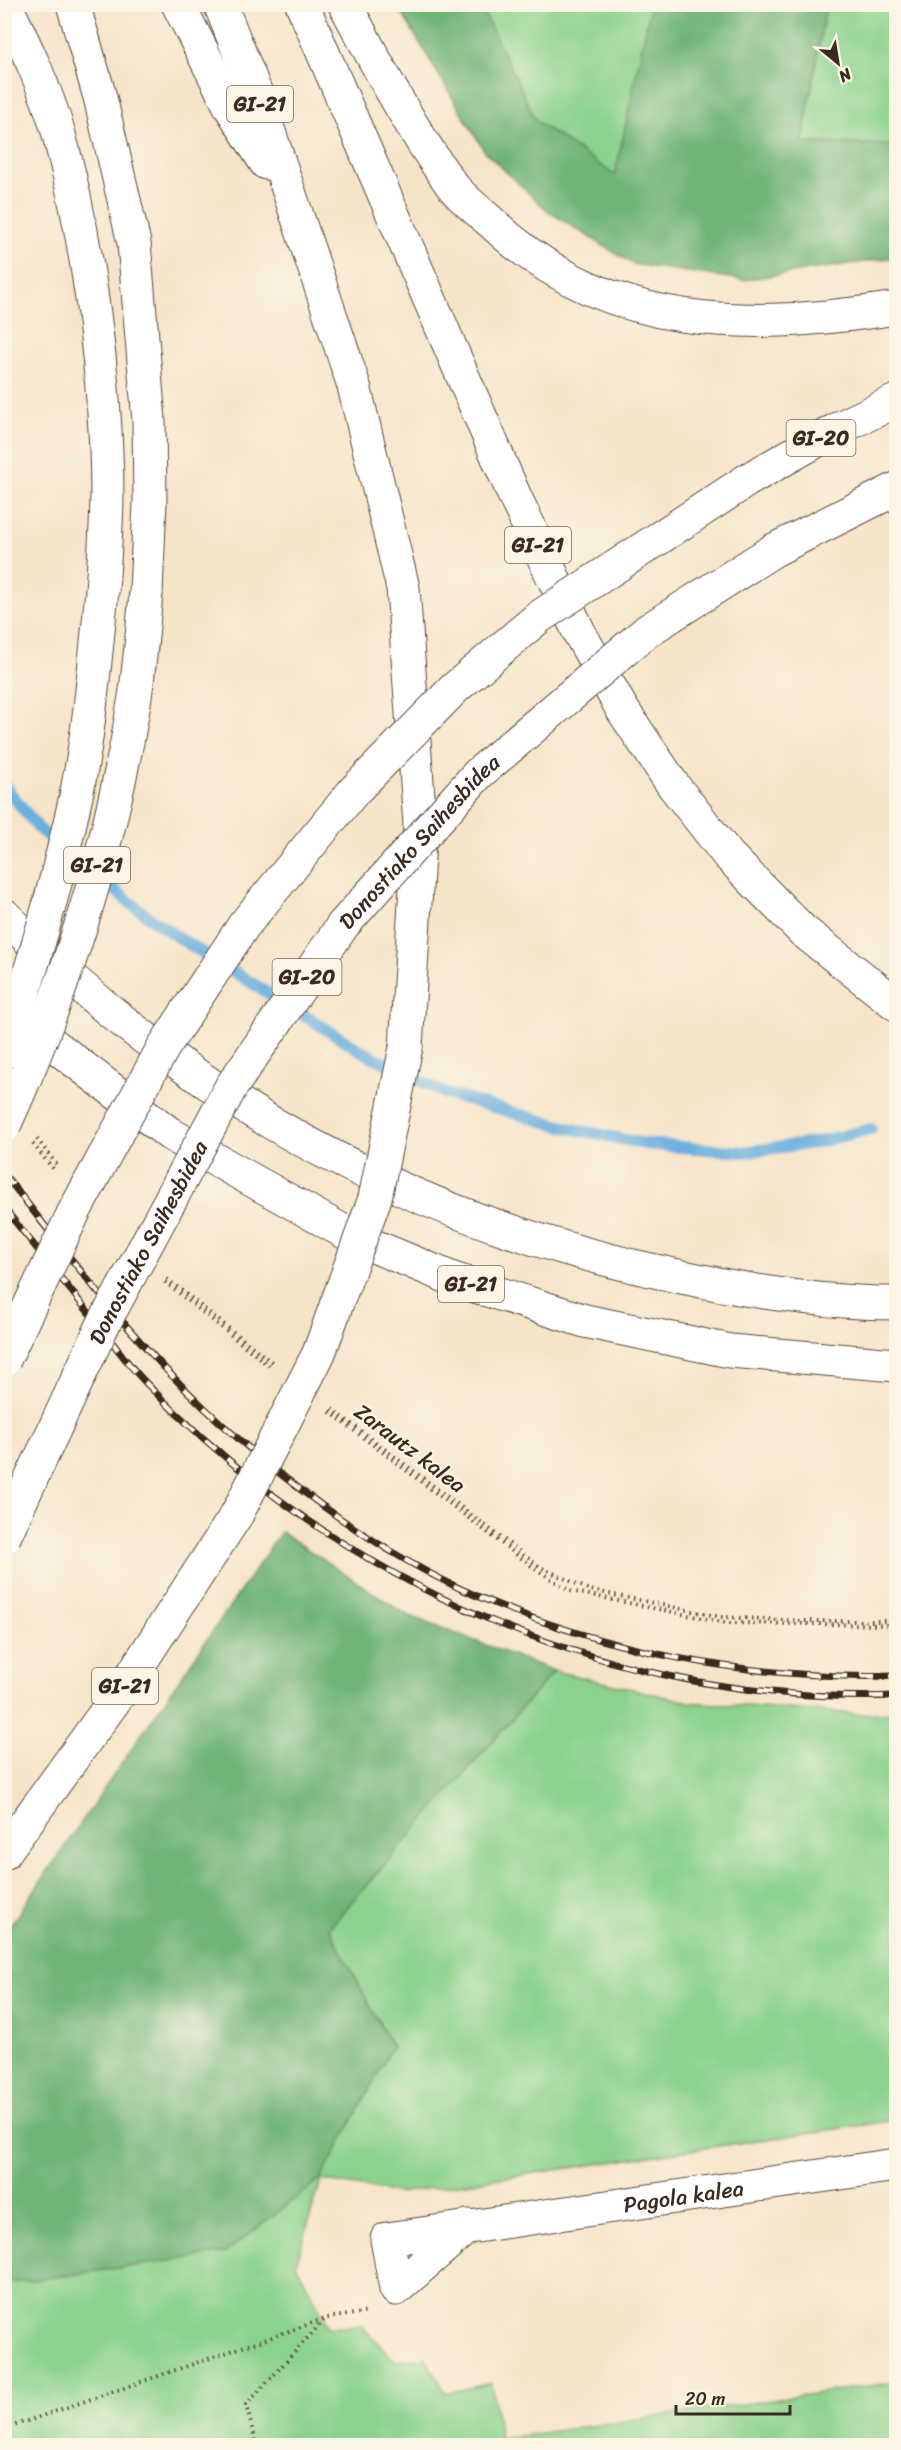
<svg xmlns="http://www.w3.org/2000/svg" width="901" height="2450" font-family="Sriracha,sans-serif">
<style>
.green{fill:#8bd28d;stroke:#637e56;stroke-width:1.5}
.forest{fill:#70b478;stroke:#566f4b;stroke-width:1.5}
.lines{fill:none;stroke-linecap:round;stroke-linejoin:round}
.stream{stroke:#67aede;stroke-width:12}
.street-casing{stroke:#574638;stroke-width:35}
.primary-casing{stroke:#574638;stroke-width:35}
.highway-casing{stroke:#574638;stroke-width:35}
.path{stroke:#574638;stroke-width:4;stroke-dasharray:1.5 4.5;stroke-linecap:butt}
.street{stroke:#fff;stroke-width:33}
.primary{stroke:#fff;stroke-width:33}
.highway{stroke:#fff;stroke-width:33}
.rail-casing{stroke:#3b2a1e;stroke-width:7}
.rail{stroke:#fcf5e5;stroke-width:4.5;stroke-dasharray:14;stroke-linecap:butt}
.highway-bridge-casing{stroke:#574638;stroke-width:35;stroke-linecap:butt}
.highway-bridge{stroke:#fff;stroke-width:33}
.labels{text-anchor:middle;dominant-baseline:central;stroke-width:5;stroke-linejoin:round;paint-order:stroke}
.shield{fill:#fcf5e5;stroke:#75675a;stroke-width:1.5}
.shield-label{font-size:21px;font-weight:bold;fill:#3b2a1e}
.street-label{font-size:22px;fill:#3b2a1e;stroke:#fcf5e5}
</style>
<rect width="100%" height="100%" fill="#fcf5e5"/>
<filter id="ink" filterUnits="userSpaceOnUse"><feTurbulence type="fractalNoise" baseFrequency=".0167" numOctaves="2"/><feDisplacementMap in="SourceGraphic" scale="12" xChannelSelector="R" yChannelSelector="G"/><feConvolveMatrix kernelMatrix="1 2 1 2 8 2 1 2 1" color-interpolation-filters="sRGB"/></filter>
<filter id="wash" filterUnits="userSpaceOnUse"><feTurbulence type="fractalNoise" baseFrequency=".008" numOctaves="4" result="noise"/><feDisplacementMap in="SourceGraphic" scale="24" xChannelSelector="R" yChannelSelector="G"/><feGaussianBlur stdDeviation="1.35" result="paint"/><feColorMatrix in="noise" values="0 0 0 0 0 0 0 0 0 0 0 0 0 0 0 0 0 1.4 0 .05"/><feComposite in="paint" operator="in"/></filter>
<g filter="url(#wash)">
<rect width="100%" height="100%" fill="#f6e4c9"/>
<g class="green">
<polygon points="480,5 651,5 615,176 536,121"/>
<polygon points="826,5 896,5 896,145 802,143"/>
<polygon points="554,1671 689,1702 860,1714 896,1712 896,2120 398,2193 321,2180 296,2264 329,2328 361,2325 395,2361 426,2358 446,2393 492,2383 500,2439 896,2382 896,2445 5,2445 4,2284 225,2253 392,2047 329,1928"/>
</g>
<g class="forest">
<polygon points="397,5 480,5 536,121 615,175 651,5 826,5 802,143 896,145 896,257 743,280 633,264 549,212 485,152"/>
<polygon points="281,1532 407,1615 554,1671 329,1928 392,2047 321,2179 225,2253 5,2284 5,1933"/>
</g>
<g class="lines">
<polyline class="stream" points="4,785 39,829 138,909 179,938 360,1050 444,1093 564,1127 645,1144 743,1152 814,1143 871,1129"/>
</g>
</g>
<g filter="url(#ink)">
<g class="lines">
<defs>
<g id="street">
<path id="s1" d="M468,2226l-72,63 -9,-50 509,-74"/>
</g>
<g id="primary">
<polyline points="302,4 515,497 580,634 622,709 673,785 728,855 803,931 896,1004"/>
<polyline points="20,1019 170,1134 357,1239 453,1279 585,1321 730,1351 896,1365"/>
</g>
<g id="highway">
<path d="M5,4c20,41 40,83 53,127 30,107 48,248 49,360 0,34 -3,67 -5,100"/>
<polyline points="73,4 100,97 134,243 149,421 150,502 146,593"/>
<polyline points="178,4 231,108 266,163"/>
<polyline points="220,4 257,96 354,386 403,588 420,824 406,1047"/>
<path d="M345,4c32,61 66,125 106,180 11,15 27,26 40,38 115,110 258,109 405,86"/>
<polyline points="749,479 841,427 896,401"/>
<polyline points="774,550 896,489"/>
<path d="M4,915c187,188 410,306 669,360 73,16 149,28 223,28"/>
<polyline points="4,1853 127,1683 237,1514"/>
</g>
</defs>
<use href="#street" class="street-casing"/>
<use href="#primary" class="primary-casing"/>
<use href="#highway" class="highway-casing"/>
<g class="path">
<polyline points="37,1139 58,1166"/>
<polyline points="33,1144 55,1171"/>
<polyline points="167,1279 274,1364"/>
<polyline points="165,1282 272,1368"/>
<polyline points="332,1409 540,1567 590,1590 721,1617 803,1621 896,1621"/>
<polyline points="330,1412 534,1568 570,1591 726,1623 896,1625"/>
<polyline points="4,2429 327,2318 369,2312"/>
<polyline points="257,2446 246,2405 326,2318"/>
</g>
<use href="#street" class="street"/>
<use href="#primary" class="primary"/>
<use href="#highway" class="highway"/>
<defs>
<g id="rail">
<path d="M4,1174c58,73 114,148 180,214 79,79 190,164 293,208 131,57 277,84 419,80"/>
<path d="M4,1208c32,39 63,78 94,116 16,20 30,41 47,58 195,203 469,324 751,314"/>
</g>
</defs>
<use href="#rail" class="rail-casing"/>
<use href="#rail" class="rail"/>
<defs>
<g id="highway-bridge">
<path d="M4,1052c29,-85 53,-169 72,-256 14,-67 19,-137 26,-205"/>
<path d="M4,1126c62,-136 107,-282 131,-429 5,-35 8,-70 11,-104"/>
<polyline points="4,1360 74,1212 163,1048 244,925 354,791 455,688 539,617 749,479"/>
<polyline points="237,1514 319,1353 375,1198 406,1047"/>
<path id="s2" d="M4,1537l99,-212 128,-238 112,-162 135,-151 169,-143 127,-81"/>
</g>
</defs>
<use href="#highway-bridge" class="highway-bridge-casing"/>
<use href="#highway-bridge" class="highway-bridge"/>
</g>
</g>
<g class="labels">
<g class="shield">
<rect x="227" y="86" width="66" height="36" rx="4.5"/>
<rect x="786.5" y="420" width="69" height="36" rx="4.5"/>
<rect x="505" y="527" width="66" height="36" rx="4.5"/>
<rect x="64" y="847" width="66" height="36" rx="4.5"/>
<rect x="272.5" y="959" width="69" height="36" rx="4.5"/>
<rect x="438" y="1266" width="66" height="36" rx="4.5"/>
<rect x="92" y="1668" width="66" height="36" rx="4.5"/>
</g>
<g class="shield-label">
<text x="260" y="104">GI-21</text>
<text x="821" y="438">GI-20</text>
<text x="538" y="545">GI-21</text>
<text x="97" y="865">GI-21</text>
<text x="307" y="977">GI-20</text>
<text x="471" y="1284">GI-21</text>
<text x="125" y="1686">GI-21</text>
</g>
<g class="street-label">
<text stroke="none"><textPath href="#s2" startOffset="814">Donostiako Saihesbidea</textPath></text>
<text stroke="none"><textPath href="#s2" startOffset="328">Donostiako Saihesbidea</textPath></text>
<text transform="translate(410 1448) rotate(37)">Zarautz kalea</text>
<text stroke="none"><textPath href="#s1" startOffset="446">Pagola kalea</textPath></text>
</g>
</g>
<rect width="901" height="2450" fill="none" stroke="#fcf5e5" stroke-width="24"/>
<g transform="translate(838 63) rotate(150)" stroke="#fcf5e5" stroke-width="4.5" paint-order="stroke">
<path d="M0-4.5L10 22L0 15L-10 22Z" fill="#3b2a1e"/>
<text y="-9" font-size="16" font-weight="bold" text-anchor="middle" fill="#3b2a1e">N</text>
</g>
<path d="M676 2405v9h114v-9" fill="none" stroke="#3b2a1e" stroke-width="3"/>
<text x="685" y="2405" font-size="18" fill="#3b2a1e" stroke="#fcf5e5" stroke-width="4.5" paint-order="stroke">20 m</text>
</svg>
